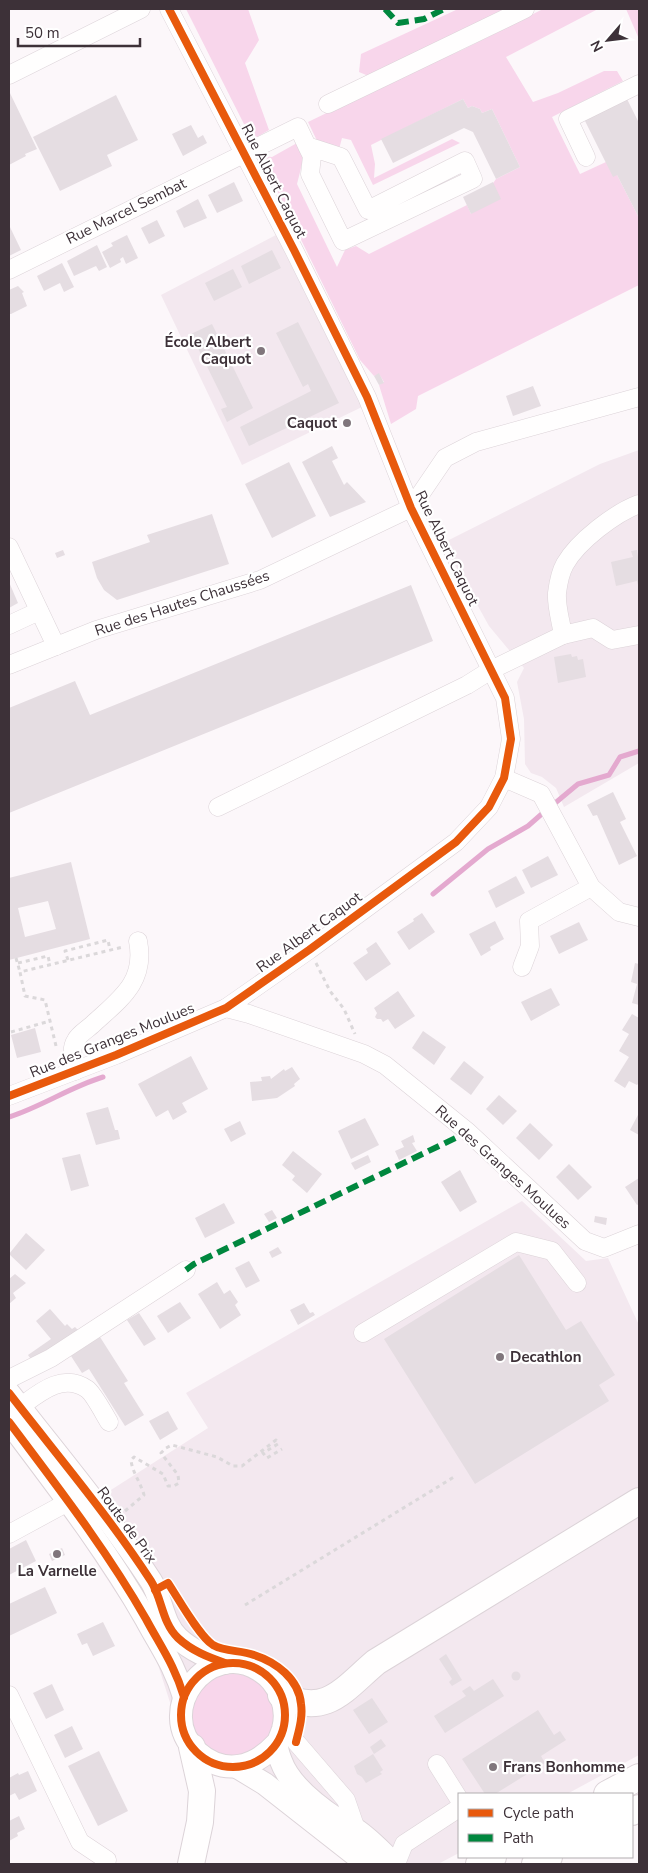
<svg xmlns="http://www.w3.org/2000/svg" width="648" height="1873" font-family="'Nunito Sans',sans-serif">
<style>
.built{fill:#f3e8ef}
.green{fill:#f8d6eb}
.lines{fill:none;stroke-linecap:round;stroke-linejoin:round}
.stream{stroke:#e4a9cf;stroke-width:5}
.building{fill:#e5dde2;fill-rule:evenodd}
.minor-casing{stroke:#dcd3d8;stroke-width:19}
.major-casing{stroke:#dcd3d8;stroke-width:24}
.highway-casing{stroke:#dcd3d8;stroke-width:28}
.path{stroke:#dbd8da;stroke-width:3;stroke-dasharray:4 4;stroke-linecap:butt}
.minor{stroke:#fffefe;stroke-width:18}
.major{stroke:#fffefe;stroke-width:22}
.highway{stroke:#fffefe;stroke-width:26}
.quiet{stroke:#00873e;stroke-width:6;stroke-dasharray:12 6;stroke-linecap:butt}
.cycleway-casing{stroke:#fff;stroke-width:11}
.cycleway{stroke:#e8590c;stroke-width:8}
.poi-dot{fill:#80767c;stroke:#fff;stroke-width:2}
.labels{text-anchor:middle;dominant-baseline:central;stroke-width:4.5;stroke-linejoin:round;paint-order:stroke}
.street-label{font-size:15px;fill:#3d3138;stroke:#fff}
.poi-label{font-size:15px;font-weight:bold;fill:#3d3138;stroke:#fff;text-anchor:end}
</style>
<rect width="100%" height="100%" fill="#fcf7fa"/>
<g class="built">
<polygon points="276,235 362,407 242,465 161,295"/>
<polygon points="639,450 639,763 564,807 556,788 542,777 531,773 525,764 524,719 517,682 524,668 489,626 443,543 600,464"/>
<polygon points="522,1201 586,1261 608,1258 639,1325 639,1755 567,1794 459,1794 459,1853 438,1864 350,1864 253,1780 186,1753 153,1649 67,1518 208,1428 186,1393"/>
</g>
<g class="green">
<polygon points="186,9 248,9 259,40 245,63 269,130 252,140"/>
<polygon points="458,9 506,9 371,77 359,72 361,54"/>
<polygon points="543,9 598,9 506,57 533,102 558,93 604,71 617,71 623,81 552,117 580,174 606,162 617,175 639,218 639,285 418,396 416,409 391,424 379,385 384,382 379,374 374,376 360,360 260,156 272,157 297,143 304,156 297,184 337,267 345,250 356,246 369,254 467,205 471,214 496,179 520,167 492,109 482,113 480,109 472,106 468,108 463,99 371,145 375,164 374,178 452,139 460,143 373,185 351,140 342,138 338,153 320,147 308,122 407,74 464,49"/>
<polygon points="626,9 639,9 639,39"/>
<circle cx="233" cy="1715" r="41"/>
</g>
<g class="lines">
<g class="stream">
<polyline points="554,804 578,784 609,775 620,757 639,751"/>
<polyline points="433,894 488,849 528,826 544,812"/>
<path d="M9,1117c32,-10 61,-30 94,-40"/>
</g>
</g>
<g class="building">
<polygon points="9,91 37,149 25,154 26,156 9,165"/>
<polygon points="116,95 138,140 107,155 112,166 60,191 33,137"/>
<polygon points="463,99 468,108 472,106 480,109 482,113 492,109 520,167 496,179 473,132 464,128 393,163 381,139"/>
<polygon points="627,99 639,123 639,218 617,175 613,177 584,119"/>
<polygon points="191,125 198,138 203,135 207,143 183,156 172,134"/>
<polygon points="234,182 243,201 217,213 208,195"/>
<polygon points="493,182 501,199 471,214 463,197"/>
<polygon points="198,199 207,218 184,228 176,211"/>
<polygon points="157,220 165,236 149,244 141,228"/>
<polygon points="9,225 21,250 9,256"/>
<polygon points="127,235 138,258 126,264 123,257 120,259 121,262 110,268 102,252 113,246 111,243"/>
<polygon points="97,245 107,267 99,271 96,266 74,276 67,261"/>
<polygon points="272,250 281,268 249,284 241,266"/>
<polygon points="62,263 74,287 64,292 60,283 44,291 37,276"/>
<polygon points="233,269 242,287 214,301 205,283"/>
<polygon points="18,286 24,292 22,293 27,306 11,314 9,314 9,290"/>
<polygon points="298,322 339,403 249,446 240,427 311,391 308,384 303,387 276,333"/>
<polygon points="212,324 253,408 227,422 221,409 227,407 191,334"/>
<polygon points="379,373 384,383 379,385 374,376"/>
<polygon points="533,386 541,406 513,416 506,396"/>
<polygon points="347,418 351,426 346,429 342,421"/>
<polygon points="332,446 338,458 332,461 344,485 347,482 366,502 330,517 302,462"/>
<polygon points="289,462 316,516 272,538 245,484"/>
<polygon points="212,514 229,564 117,600 104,590 97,578 92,562 150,542 147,535"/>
<polygon points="63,550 65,555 57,558 55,553"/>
<polygon points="637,550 639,564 639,589 637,581 616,586 611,562 633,557 631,551"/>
<polygon points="9,582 18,603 9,608"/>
<polygon points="411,585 433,641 9,813 9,708 75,681 90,715"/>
<polygon points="571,654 572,657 577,656 578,660 583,659 586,677 558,683 554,657"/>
<polygon points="613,792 626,819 620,822 637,856 619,865 597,815 593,816 587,805"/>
<polygon points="548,856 558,875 531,888 522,870"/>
<path d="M71,862l19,77 -81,21v-82zM48,901l8,28 -31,8 -7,-29z"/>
<polygon points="516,876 525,893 496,908 488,891"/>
<polygon points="422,913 435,932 409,950 397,932 414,921 413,919"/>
<polygon points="495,921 504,939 490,947 491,950 481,956 469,934"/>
<polygon points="579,922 588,940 559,954 550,936"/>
<polygon points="376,942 391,964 366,981 353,963 368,953 366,949"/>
<polygon points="635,963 639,964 639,1005 632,1003 637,984 631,982"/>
<polygon points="551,988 560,1005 531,1021 521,1002"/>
<polygon points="398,991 415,1016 395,1029 388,1019 383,1022 381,1019 377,1019 375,1017 377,1013 374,1008"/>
<polygon points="632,1014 639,1018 639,1083 637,1085 629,1081 625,1088 614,1081 629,1057 619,1051 629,1034 622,1030"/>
<polygon points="35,1028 41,1052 17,1058 11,1035"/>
<polygon points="423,1031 446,1047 434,1065 412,1048"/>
<polygon points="191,1056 208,1089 182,1103 187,1112 173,1120 168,1110 156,1117 138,1084"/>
<polygon points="464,1061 484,1077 471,1095 450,1079"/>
<polygon points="292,1067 300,1079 294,1084 295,1086 277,1098 252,1101 250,1082 262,1081 261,1077 270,1076 271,1079 284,1069 285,1071"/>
<polygon points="499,1095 517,1111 503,1125 486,1109"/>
<polygon points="108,1107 115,1130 118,1130 120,1139 96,1145 86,1113"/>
<polygon points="639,1113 639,1135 630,1130"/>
<polygon points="365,1118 379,1145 351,1159 338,1131"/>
<polygon points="240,1121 246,1134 231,1142 224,1129"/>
<polygon points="530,1123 553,1145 539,1160 516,1138"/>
<polygon points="413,1135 415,1142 412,1143 417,1151 399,1160 395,1151 404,1147 401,1141"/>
<polygon points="293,1151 322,1174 307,1193 292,1180 295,1176 282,1165"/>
<polygon points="80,1154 89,1186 71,1191 62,1158"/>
<polygon points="368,1155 371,1162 355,1170 351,1163"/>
<polygon points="569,1164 592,1187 578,1200 556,1177"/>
<polygon points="460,1170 477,1202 460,1212 441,1182"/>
<polygon points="639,1178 639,1204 637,1205 625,1187"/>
<polygon points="224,1203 235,1223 205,1238 195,1218"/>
<polygon points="272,1210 277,1218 269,1222 264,1214"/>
<polygon points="595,1216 607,1218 606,1225 594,1222"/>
<polygon points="26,1233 45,1250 26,1270 9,1254"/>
<polygon points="278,1247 282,1253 272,1258 269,1252"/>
<polygon points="519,1255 566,1330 581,1321 615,1375 599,1385 609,1401 475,1484 384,1339"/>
<polygon points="249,1261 260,1281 246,1288 235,1268"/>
<polygon points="15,1274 26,1283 13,1293 16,1298 9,1304 9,1279"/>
<polygon points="217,1282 224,1294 230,1290 238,1302 235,1305 241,1315 220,1329 198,1294"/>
<polygon points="180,1302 191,1318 168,1333 157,1316"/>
<polygon points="304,1303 310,1313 313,1312 315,1315 298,1325 290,1310"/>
<polygon points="50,1309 65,1326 67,1324 72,1329 75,1327 80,1332 33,1362 28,1355 51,1339 36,1321"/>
<polygon points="139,1313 156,1339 144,1346 127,1320"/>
<polygon points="100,1337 128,1381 124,1383 144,1415 125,1426 89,1369 82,1373 71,1356"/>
<polygon points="168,1411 178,1429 160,1440 149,1421"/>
<polygon points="26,1540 36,1561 9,1575 9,1549"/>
<polygon points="62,1548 65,1555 52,1561 49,1554"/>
<polygon points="45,1587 57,1613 9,1636 9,1604"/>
<polygon points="103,1622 115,1646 93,1656 87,1643 82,1645 77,1634"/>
<polygon points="446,1654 462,1680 452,1686 449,1682 452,1679 439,1659"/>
<circle cx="516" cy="1676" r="4.5"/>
<polygon points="493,1679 504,1696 445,1733 434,1716 466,1696 462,1691 470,1686 474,1691"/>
<polygon points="52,1684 64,1710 46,1719 33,1693"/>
<polygon points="372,1698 388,1722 369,1734 353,1710"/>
<polygon points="538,1710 554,1735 560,1731 566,1740 541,1756 545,1763 495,1794 485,1794 462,1759"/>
<polygon points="72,1726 83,1749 65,1758 54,1735"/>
<polygon points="381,1739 386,1746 374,1754 370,1747"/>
<polygon points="99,1751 128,1811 98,1826 68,1766"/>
<polygon points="373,1754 383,1770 380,1772 382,1774 366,1783 362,1777 357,1774 354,1766"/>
<polygon points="28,1771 37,1791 19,1800 15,1793 9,1796 9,1778 18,1773 19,1775"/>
<polygon points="19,1816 25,1829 17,1833 18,1836 9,1841 9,1821"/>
</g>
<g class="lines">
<defs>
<g id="minor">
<polyline points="9,75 141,9"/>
<polyline points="328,104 525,9"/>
<polyline points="586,157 568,119 639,84"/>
<polyline points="9,270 298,127 307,146 341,157 368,210 465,161 473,179 343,241 310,174 312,156 307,146"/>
<polyline points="9,547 56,646"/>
<polyline points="9,625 39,611"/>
<polyline points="563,635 593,628 612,640 639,635"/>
<polyline points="9,665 96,630 260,580 411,508 445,458 476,442 639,397"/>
<polyline points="504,778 541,794 591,887 619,912 639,917"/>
<path d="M218,807l249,-122 24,-15 72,-35c-2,-13 -7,-29 -6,-42 1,-8 4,-22 8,-29 13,-23 50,-51 74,-60"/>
<polyline points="522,967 530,946 529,921 591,887"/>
<polyline points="226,1008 249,1014 364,1054 385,1065 468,1132 585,1241 604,1248 639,1234"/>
<path d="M75,1071c-2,-10 -5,-22 1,-31 3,-6 12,-11 17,-16 27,-25 53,-42 45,-83"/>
<polyline points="9,1096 116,1055 226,1008 309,950 456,842 489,807 504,778 511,739 505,698 411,508 367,397 294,250 169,9"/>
<polyline points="363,1333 516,1242 552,1251 577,1283"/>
<polyline points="9,1379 51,1358 186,1270"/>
<path d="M20,1407c19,-14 43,-35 67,-18 7,5 17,25 22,33"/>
<polyline points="9,1534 79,1496"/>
<polyline points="9,1695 80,1842 107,1860"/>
<polyline points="296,1742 346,1800 356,1829"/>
<polyline points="437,1764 459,1799"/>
<polyline points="396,1864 404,1844 459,1808"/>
</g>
<g id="major">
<path d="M9,1393c48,62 99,122 142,188 11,17 11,42 27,57 14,13 30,19 47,25"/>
<path d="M9,1422c48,64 97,127 137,197 15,28 29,47 38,78"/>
<path d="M276,1744c-22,24 -52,32 -79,8 -44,-41 11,-114 62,-82 20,12 30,37 24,59 -5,16 -9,14 -2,32 9,25 36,45 57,59 5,3 12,5 17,9 14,9 27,23 39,35"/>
<polyline points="237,1767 265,1784 367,1864"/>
</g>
<g id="highway">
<path d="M281,1695c45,23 63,-6 95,-33l263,-161"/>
<polyline points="607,1794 639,1777"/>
<polyline points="632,1812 639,1808"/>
<polyline points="191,1864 200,1822 202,1791 192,1747"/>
<polyline points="479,1864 493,1857"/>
<polyline points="535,1864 549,1857"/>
</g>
</defs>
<use href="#minor" class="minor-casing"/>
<use href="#major" class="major-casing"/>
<use href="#highway" class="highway-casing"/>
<g class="path">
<polyline points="16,958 20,972"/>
<polyline points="68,960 65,951 108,940 110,950"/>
<polyline points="18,963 48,956 50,965"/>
<polyline points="316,963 330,991 344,1009 355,1034"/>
<polyline points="11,1032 50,1021"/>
<polyline points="56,1046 45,1000 25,996 20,972 123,947"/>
<path d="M125,1511l19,-16c-3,-12 -12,-23 -13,-35l3,-3 29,17 5,12h6l5,-3 -1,-8 -17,-22 5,-5 6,-3 45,12 16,9h9l34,-26 2,4 -15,9 4,5 15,-9"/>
<polyline points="245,1605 454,1477"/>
</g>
<use href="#minor" class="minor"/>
<use href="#major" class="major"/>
<use href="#highway" class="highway"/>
<g class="quiet">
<polyline points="385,9 398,23 424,19 444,9"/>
<polyline points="186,1270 194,1264 468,1132"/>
</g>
<defs>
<g id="cycleway">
<polyline points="9,1096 116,1055 226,1008 309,950 456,842 489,807 504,778 511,739 505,698 411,508 367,397 294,250 169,9"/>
<path d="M9,1393c48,62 99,122 142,188 11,17 11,42 27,57 14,13 30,19 47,25"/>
<path d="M9,1422c48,64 97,127 137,197 15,28 29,47 38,78"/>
<path d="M155,1590l13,-7c10,15 31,53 45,62 12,7 28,5 41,10 22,7 45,24 47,49 2,13 -2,26 -5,38"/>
<circle cx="233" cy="1715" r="52"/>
</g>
</defs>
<use href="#cycleway" class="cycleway-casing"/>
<use href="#cycleway" class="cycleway"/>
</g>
<g class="poi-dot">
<circle cx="261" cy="351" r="5"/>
<circle cx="347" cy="423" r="5"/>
<circle cx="500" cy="1357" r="5"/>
<circle cx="57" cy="1554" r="5"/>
<circle cx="493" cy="1767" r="5"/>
</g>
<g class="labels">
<g class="street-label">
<text transform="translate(274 181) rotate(63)">Rue Albert Caquot</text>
<text transform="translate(126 211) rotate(-26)">Rue Marcel Sembat</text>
<text transform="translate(447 548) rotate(64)">Rue Albert Caquot</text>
<text transform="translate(182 603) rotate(-18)">Rue des Hautes Chaussées</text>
<text transform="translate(309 932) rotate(-36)">Rue Albert Caquot</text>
<text transform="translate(112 1040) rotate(-22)">Rue des Granges Moulues</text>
<text transform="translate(503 1167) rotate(42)">Rue des Granges Moulues</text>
<text transform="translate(127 1525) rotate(54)">Route de Prix</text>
</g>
<g class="poi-label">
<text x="251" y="342">École Albert<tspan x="251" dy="17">Caquot</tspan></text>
<text x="337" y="423">Caquot</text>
<text x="510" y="1357" text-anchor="start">Decathlon</text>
<text x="57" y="1571" text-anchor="middle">La Varnelle</text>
<text x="503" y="1767" text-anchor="start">Frans Bonhomme</text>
</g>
</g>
<rect width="648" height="1873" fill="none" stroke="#3d3138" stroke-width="20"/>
<rect x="458" y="1793" width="175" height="65" fill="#ffffff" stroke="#b1adaf"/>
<rect x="468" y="1809" width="25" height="8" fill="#e8590c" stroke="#b1adaf"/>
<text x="503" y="1818" font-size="15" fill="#3d3138">Cycle path</text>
<rect x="468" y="1834" width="25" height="8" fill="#00873e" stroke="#b1adaf"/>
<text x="503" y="1843" font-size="15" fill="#3d3138">Path</text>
<g transform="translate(608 40) rotate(242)" stroke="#ffffff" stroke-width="4" paint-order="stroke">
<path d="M0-4L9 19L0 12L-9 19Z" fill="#3d3138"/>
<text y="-8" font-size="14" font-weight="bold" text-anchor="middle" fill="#3d3138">N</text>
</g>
<path d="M18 38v8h122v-8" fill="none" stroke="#3d3138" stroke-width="2.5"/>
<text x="25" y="38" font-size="15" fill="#3d3138" stroke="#ffffff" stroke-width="4" paint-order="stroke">50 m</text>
</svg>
